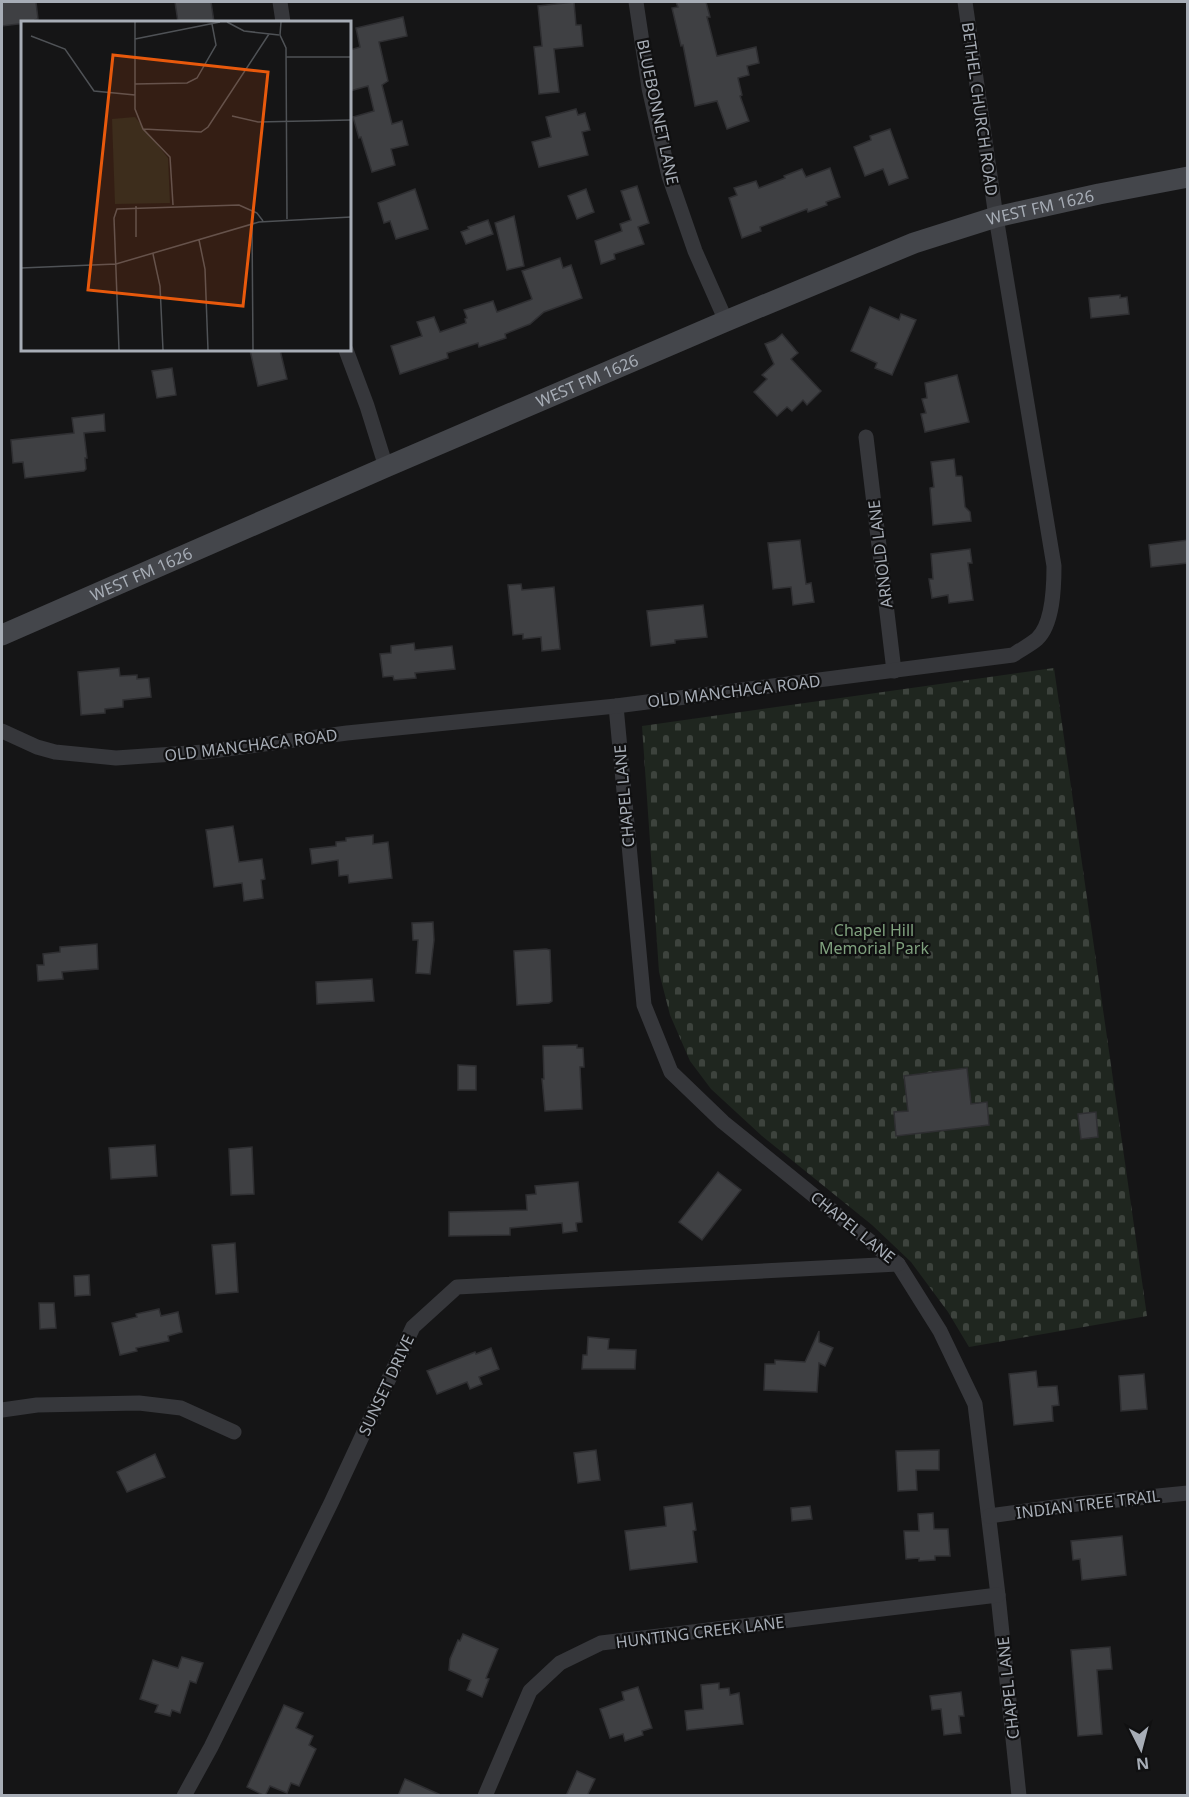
<svg xmlns="http://www.w3.org/2000/svg" width="1189" height="1797" font-family="'Noto Sans',sans-serif">
<style>
.cemetery{fill:url(#cemetery-stones)}
.building{fill:#3f4043;stroke:#2f2f32;stroke-width:1.5}
.lines{fill:none;stroke-linecap:round;stroke-linejoin:round}
.street{stroke:#36373b;stroke-width:15}
.secondary{stroke:#44464b;stroke-width:21}
.labels{text-anchor:middle;dominant-baseline:central;stroke-width:4.5;stroke-linejoin:round;paint-order:stroke}
.street-label{font-size:16px;fill:#a7adb6;stroke:#101011}
.park-label{font-size:16px;fill:#7fa17e;stroke:#101011}
.inset-road{fill:none;stroke:#4f5256;stroke-width:1.5}
.view{fill:#e8590c;fill-opacity:0.15;stroke:#e8590c;stroke-width:3}
.inset-edge{fill:none;stroke:#a7adb6;stroke-width:3}
</style>
<defs>
<pattern id="cemetery-stones" width="16" height="16" patternUnits="userSpaceOnUse" patternTransform="scale(1.5)"><rect width="16" height="16" fill="#1f261f"/><path d="M2 7V4a2 2 0 0 1 4 0v3zM10 15v-3a2 2 0 0 1 4 0v3z" fill="#3d433d"/></pattern>
</defs>
<rect width="100%" height="100%" fill="#151516"/>
<polygon class="cemetery" points="1054,668 1147,1316 969,1347 948,1312 911,1262 872,1225 762,1136 711,1089 690,1061 670,1015 659,972 642,726"/>
<g class="building">
<polygon points="2,2 36,2 38,19 35,20 36,22 2,26"/>
<polygon points="175,2 211,2 214,22 178,22"/>
<polygon points="574,2 576,25 581,25 583,46 554,49 559,92 539,94 534,47 542,46 538,6"/>
<polygon points="676,2 706,2 710,17 707,17 717,56 756,47 759,63 747,66 749,75 738,78 742,95 740,96 749,121 727,129 717,101 695,106 683,45 681,46 672,8 678,7"/>
<polygon points="403,17 407,36 379,42 388,81 382,85 392,124 402,121 408,145 391,149 395,165 372,172 361,137 359,138 353,117 374,111 368,86 350,91 350,50 360,47 356,28"/>
<polygon points="576,109 578,115 585,113 590,130 582,132 588,155 539,167 532,142 551,137 546,117"/>
<polygon points="890,129 908,178 889,185 883,169 865,176 854,147 871,140 870,136"/>
<polygon points="830,168 840,197 826,202 827,205 808,212 807,209 760,227 761,231 742,238 729,198 737,195 734,188 756,181 759,188 785,178 784,176 802,169 806,177"/>
<polygon points="637,186 649,223 638,227 644,244 614,254 615,259 601,264 595,241 622,231 620,224 631,220 621,191"/>
<polygon points="415,189 428,229 396,239 390,221 384,223 378,203"/>
<polygon points="586,189 594,212 577,219 568,196"/>
<polygon points="514,216 524,266 507,270 495,223"/>
<polygon points="488,220 493,234 466,244 461,232 469,229 468,227"/>
<polygon points="560,258 563,268 571,265 582,298 544,312 530,324 505,334 506,338 479,347 478,343 447,353 448,358 400,374 391,346 422,336 417,322 434,317 440,332 466,323 465,319 467,318 464,310 493,301 497,312 530,300 532,299 522,271"/>
<polygon points="1120,295 1120,298 1127,297 1129,314 1091,318 1089,298"/>
<polygon points="870,307 899,320 901,314 916,320 892,375 875,368 877,363 851,351"/>
<polygon points="782,334 798,353 791,359 821,391 807,405 803,400 792,411 787,407 777,416 754,392 767,379 762,375 774,364 765,344 775,340"/>
<polygon points="250,350 280,350 287,379 258,386"/>
<polygon points="172,368 176,395 157,398 152,371"/>
<polygon points="957,375 969,422 925,432 921,414 926,413 922,399 927,398 925,383"/>
<polygon points="104,414 105,431 84,433 87,458 85,458 86,469 84,471 25,478 23,462 13,463 11,440 74,433 72,418"/>
<polygon points="954,459 956,476 961,476 962,477 965,507 970,512 971,521 933,525 930,488 934,487 931,462"/>
<polygon points="800,540 806,584 811,583 814,602 793,605 791,587 773,589 768,543"/>
<polygon points="1188,540 1188,563 1151,567 1149,545"/>
<polygon points="970,549 972,563 968,563 973,600 949,603 948,595 932,598 929,579 933,579 931,554"/>
<polygon points="521,584 522,590 554,587 560,649 542,651 541,637 523,639 523,634 513,635 508,585"/>
<polygon points="703,605 707,637 675,640 675,643 651,646 647,611"/>
<polygon points="414,643 415,650 452,646 455,669 415,673 416,678 394,680 393,676 383,677 380,654 391,653 391,646"/>
<polygon points="119,668 120,676 137,675 137,679 149,678 151,697 123,700 123,707 105,709 105,713 81,715 78,672"/>
<polygon points="233,826 239,862 262,859 265,879 261,880 263,898 244,901 242,883 214,887 206,830"/>
<polygon points="373,835 373,844 388,842 392,878 349,883 348,875 339,876 338,860 312,864 310,849 336,846 336,842 346,841 346,838"/>
<polygon points="433,922 434,940 430,974 416,973 418,940 413,940 412,923"/>
<polygon points="97,944 98,969 62,972 63,979 38,981 37,965 44,965 43,954 60,952 60,947"/>
<polygon points="546,949 550,950 552,1001 549,1003 517,1005 514,951"/>
<polygon points="372,979 374,1001 317,1004 316,982"/>
<polygon points="577,1045 577,1048 583,1048 584,1067 580,1067 582,1109 545,1111 542,1079 544,1079 543,1046"/>
<polygon points="458,1065 476,1066 476,1090 458,1090"/>
<polygon points="967,1068 971,1104 987,1102 989,1125 896,1136 894,1112 908,1111 904,1076"/>
<polygon points="1096,1112 1098,1137 1081,1139 1078,1114"/>
<polygon points="155,1145 157,1176 111,1179 109,1148"/>
<polygon points="252,1147 254,1194 231,1195 229,1149"/>
<polygon points="718,1172 741,1190 702,1240 679,1222"/>
<polygon points="578,1182 582,1222 576,1223 577,1231 563,1233 562,1223 510,1228 510,1235 449,1236 449,1212 527,1210 526,1195 536,1194 535,1186"/>
<polygon points="235,1243 238,1292 216,1294 212,1245"/>
<polygon points="89,1275 90,1295 75,1296 74,1276"/>
<polygon points="39,1303 54,1303 56,1328 40,1329"/>
<polygon points="159,1309 161,1316 178,1312 182,1332 168,1336 169,1341 136,1348 137,1351 120,1355 112,1323 137,1317 136,1314"/>
<polygon points="819,1331 819,1342 833,1348 825,1366 819,1363 817,1392 764,1390 765,1364 775,1364 775,1360 805,1362"/>
<polygon points="588,1337 609,1339 608,1349 636,1350 635,1369 582,1369 583,1355 587,1355"/>
<polygon points="491,1348 499,1369 479,1377 482,1384 470,1389 467,1382 437,1394 427,1371 475,1352 476,1354"/>
<polygon points="1036,1371 1038,1387 1057,1386 1059,1405 1052,1406 1053,1421 1014,1425 1009,1374"/>
<polygon points="1144,1374 1147,1409 1121,1411 1119,1376"/>
<polygon points="596,1450 600,1480 578,1483 574,1453"/>
<polygon points="939,1450 939,1470 916,1470 917,1490 898,1491 896,1451"/>
<polygon points="155,1454 165,1477 127,1492 117,1472"/>
<polygon points="692,1503 696,1530 693,1531 697,1562 630,1570 625,1531 666,1526 664,1507"/>
<polygon points="810,1506 812,1519 792,1521 791,1508"/>
<polygon points="933,1513 934,1529 948,1529 950,1556 935,1556 935,1560 919,1561 919,1558 906,1559 904,1531 919,1531 918,1514"/>
<polygon points="1122,1536 1126,1575 1082,1580 1080,1559 1073,1560 1071,1541"/>
<polygon points="463,1634 498,1649 486,1678 489,1679 482,1697 467,1690 471,1680 449,1670 450,1659 458,1640 460,1641"/>
<polygon points="1110,1647 1112,1669 1097,1670 1102,1734 1078,1736 1071,1650"/>
<polygon points="182,1657 203,1663 196,1683 190,1681 180,1713 172,1710 170,1716 155,1712 158,1705 140,1699 153,1660 178,1668"/>
<polygon points="719,1683 719,1689 729,1688 730,1695 739,1693 743,1724 687,1730 685,1711 703,1709 701,1685"/>
<polygon points="638,1687 652,1728 642,1731 643,1735 625,1741 623,1734 610,1738 600,1709 624,1700 622,1692"/>
<polygon points="961,1692 964,1716 959,1716 961,1733 944,1735 941,1709 932,1710 930,1696"/>
<polygon points="284,1705 303,1713 296,1728 313,1736 309,1745 316,1749 299,1786 291,1783 287,1793 270,1786 265,1796 247,1787"/>
<polygon points="577,1771 595,1779 587,1796 566,1796"/>
<polygon points="405,1779 443,1796 398,1796"/>
</g>
<g class="lines">
<g class="street">
<polyline points="280,2 283,22"/>
<polyline points="636,2 649,88 669,176 695,251 726,321"/>
<polyline points="346,350 367,406 386,467"/>
<polyline points="866,437 894,671"/>
<polyline points="616,706 644,1005 671,1072 723,1122 898,1264 940,1331 975,1404 998,1595 1019,1796"/>
<path d="M2,731l35,16 18,5 61,6 88,-6 143,-19 269,-27 397,-51c7,-5 17,-10 24,-16 16,-15 17,-52 17,-73l-58,-349 -31,-215"/>
<polyline points="2,1410 37,1405 139,1403 181,1408 234,1432"/>
<polyline points="989,1516 1077,1504 1188,1493"/>
<polyline points="184,1796 211,1747 331,1503 413,1327 457,1287 898,1264"/>
<polyline points="485,1796 530,1691 560,1663 601,1643 998,1595"/>
</g>
<path class="secondary" id="s1" d="M2,635l384,-168 340,-146 188,-78 82,-26 103,-23 89,-17"/>
</g>
<g class="labels">
<g class="street-label">
<text transform="translate(980 109) rotate(82)">BETHEL CHURCH ROAD</text>
<text transform="translate(658 112) rotate(78)">BLUEBONNET LANE</text>
<text stroke="none"><textPath href="#s1" startOffset="1124">WEST FM 1626</textPath></text>
<text stroke="none"><textPath href="#s1" startOffset="638">WEST FM 1626</textPath></text>
<text transform="translate(880 554) rotate(-97)">ARNOLD LANE</text>
<text stroke="none"><textPath href="#s1" startOffset="152">WEST FM 1626</textPath></text>
<text transform="translate(734 691) rotate(-7)">OLD MANCHACA ROAD</text>
<text transform="translate(251 745) rotate(-7)">OLD MANCHACA ROAD</text>
<text transform="translate(624 796) rotate(-95)">CHAPEL LANE</text>
<text transform="translate(853 1227) rotate(39)">CHAPEL LANE</text>
<text transform="translate(386 1385) rotate(-65)">SUNSET DRIVE</text>
<text transform="translate(1088 1504) rotate(-7)">INDIAN TREE TRAIL</text>
<text transform="translate(700 1632) rotate(-7)">HUNTING CREEK LANE</text>
<text transform="translate(1008 1688) rotate(-96)">CHAPEL LANE</text>
</g>
<g class="park-label">
<text x="874" y="930">Chapel Hill<tspan x="874" dy="18">Memorial Park</tspan></text>
</g>
</g>
<g transform="translate(21 21)">
<rect width="330" height="330" fill="#151516"/>
<path d="M114,96l33,41 2,45 -55,1 -3,-85z" fill="#1f261f"/>
<path class="inset-road" d="M114,1v87l8,20 27,28 3,48M206,1l17,9 35,4M260,1l-1,13 6,13 1,171M10,15l34,13 29,42 41,4M114,18l85,-17M265,36h65M114,63l52,-1 10,-5 19,-33 -4,-21M211,95l26,6 93,-2M122,108l58,3 7,-5 61,-93M115,185v31M231,204l1,125M178,219l6,29 3,81M132,233l7,32 3,64M0,247l95,-4 143,-42 92,-5M98,329l-5,-132 3,-9 122,-4 18,8 6,8"/>
<path class="view" d="M92,34l155,17 -25,234 -155,-16z"/>
<rect width="330" height="330" class="inset-edge"/>
</g>
<rect width="1189" height="1797" fill="none" stroke="#a7adb6" stroke-width="6"/>
<g transform="translate(1141 1749) rotate(174)" stroke="#101011" stroke-width="4.5" paint-order="stroke">
<path d="M0-4.5L10 22L0 15L-10 22Z" fill="#a7adb6"/>
<text y="-9" font-size="16" font-weight="bold" text-anchor="middle" fill="#a7adb6">N</text>
</g>
</svg>
